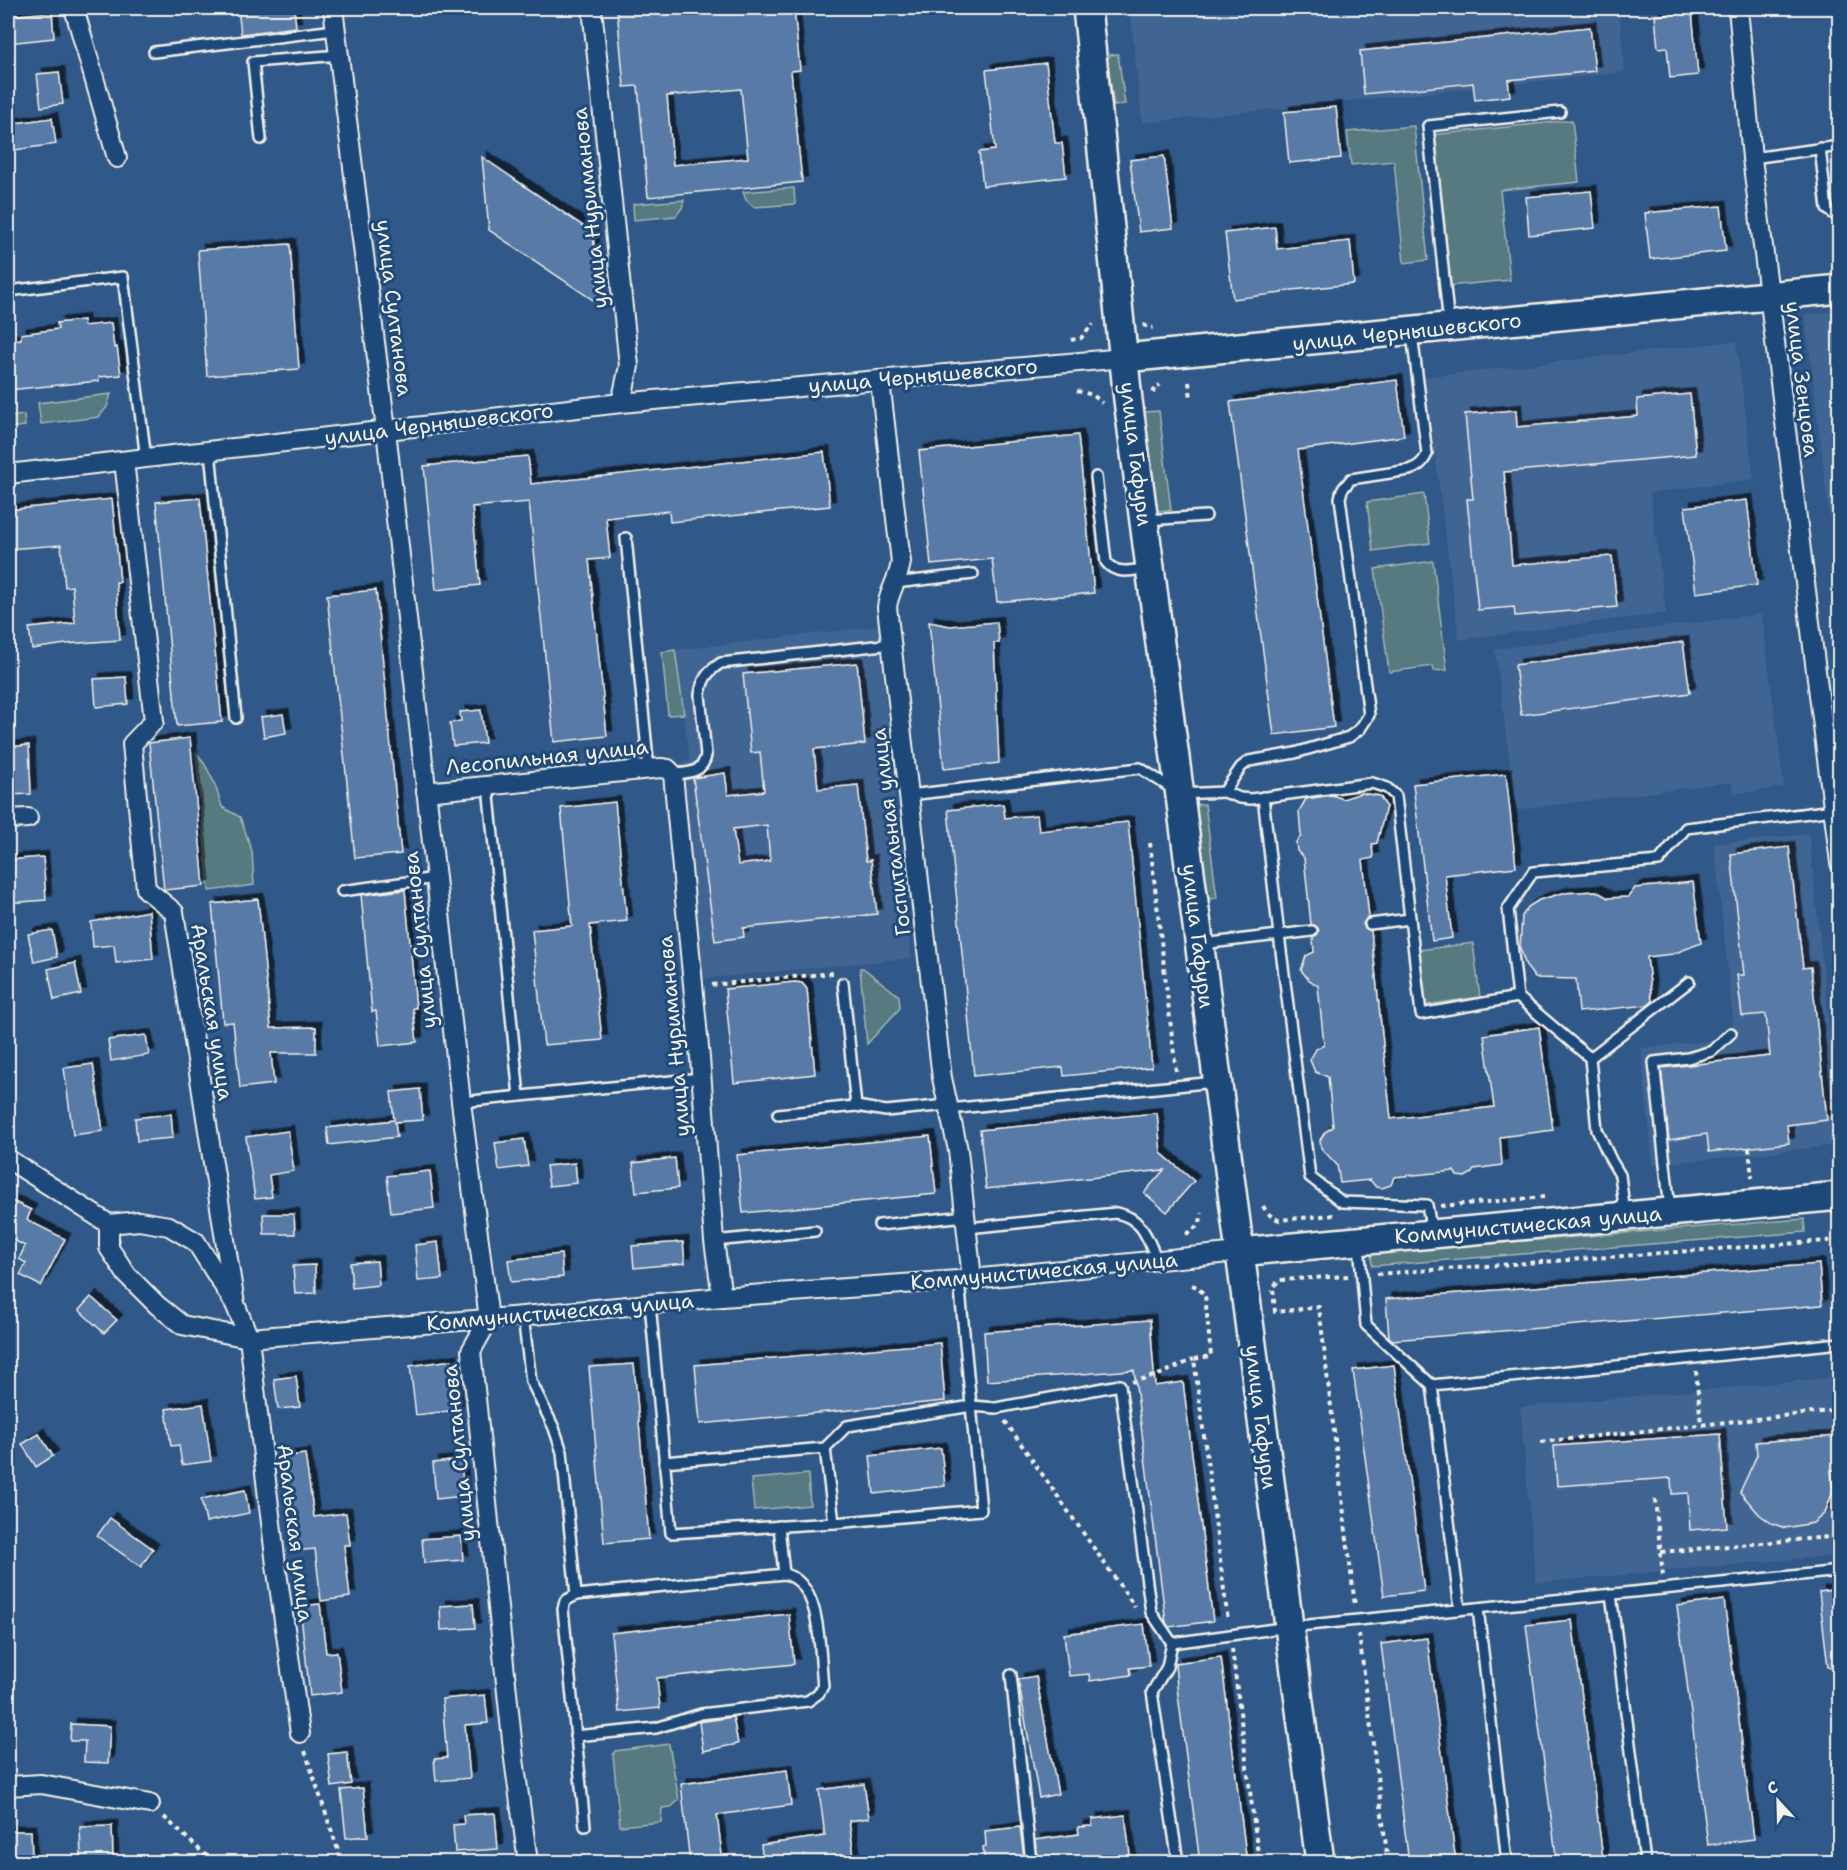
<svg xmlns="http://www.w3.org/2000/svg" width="1847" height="1870" font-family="'Shantell Sans',sans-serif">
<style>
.built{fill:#406593}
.green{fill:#577a7f;stroke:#a6b6b4;stroke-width:1.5}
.building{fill:#587aa7;stroke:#f4f1e8;stroke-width:1.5;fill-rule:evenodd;filter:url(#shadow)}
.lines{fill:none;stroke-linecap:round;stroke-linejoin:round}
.lane-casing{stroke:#f4f1e8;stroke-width:14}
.street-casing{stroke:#f4f1e8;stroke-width:22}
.secondary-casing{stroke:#f4f1e8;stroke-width:32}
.path{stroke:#f4f1e8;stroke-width:4;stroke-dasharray:4.5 4.5;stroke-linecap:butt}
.lane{stroke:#1f4a7a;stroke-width:9}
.street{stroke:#1f4a7a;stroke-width:18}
.secondary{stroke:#1f4a7a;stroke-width:27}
.labels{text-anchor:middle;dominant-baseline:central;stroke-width:6;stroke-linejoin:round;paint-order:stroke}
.street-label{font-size:21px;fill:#f4f1e8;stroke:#1f4a7a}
</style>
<defs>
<filter id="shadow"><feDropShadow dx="5.5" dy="-5.5" stdDeviation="0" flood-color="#0009"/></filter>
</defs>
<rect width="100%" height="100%" fill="#305888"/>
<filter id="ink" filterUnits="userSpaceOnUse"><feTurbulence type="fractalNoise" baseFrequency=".0167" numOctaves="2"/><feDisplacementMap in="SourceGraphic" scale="12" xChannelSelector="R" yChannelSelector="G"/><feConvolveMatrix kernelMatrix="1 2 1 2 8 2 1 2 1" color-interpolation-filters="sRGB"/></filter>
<g filter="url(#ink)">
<g class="built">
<polygon points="1130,8 1478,8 1479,11 1508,8 1619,8 1625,72 1142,123"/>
<polygon points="1839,311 1840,311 1839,596 1805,314"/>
<polygon points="1736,341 1754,479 1650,493 1666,613 1459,640 1425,377"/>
<polygon points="1762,614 1784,787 1734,794 1732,782 1516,810 1495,649"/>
<polygon points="878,626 911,958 702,979 681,762 690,761 675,650"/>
<polygon points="1809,834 1839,1119 1839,1145 1653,1165 1641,1048 1735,1038 1714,844"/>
<polygon points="1839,1377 1839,1555 1536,1583 1520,1407"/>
</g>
<g class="green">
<polygon points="1118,54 1125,104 1114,106 1107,59 1110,55"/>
<polygon points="1572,120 1579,182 1500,190 1510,280 1448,286 1432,135"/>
<polygon points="1414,126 1428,260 1404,263 1394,161 1351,165 1347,132"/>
<polygon points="794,188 795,204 754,207 746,200 743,192"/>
<polygon points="684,200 682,208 676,216 634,220 633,204"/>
<polygon points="111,394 107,407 99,417 41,424 38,403"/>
<polygon points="1159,411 1171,510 1157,511 1145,412"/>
<polygon points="24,415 25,426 8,428 8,417"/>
<polygon points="1424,494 1430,543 1373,551 1367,502"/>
<polygon points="1433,561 1447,670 1434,671 1433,666 1389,672 1375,569"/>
<polygon points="675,650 684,714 668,715 662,652"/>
<path d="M196,752c14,17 20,34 26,55l18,10 12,34 2,34 -45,6z"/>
<polygon points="1205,804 1217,898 1205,900 1193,805"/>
<polygon points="1473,943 1480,997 1426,1005 1419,950"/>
<polygon points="860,968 863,968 899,996 900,1008 867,1044"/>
<polygon points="1804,1219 1805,1232 1372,1266 1371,1253"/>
<polygon points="808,1474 810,1505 754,1510 751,1479"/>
<polygon points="669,1744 679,1800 671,1807 662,1808 661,1822 620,1826 613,1755 615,1751"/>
</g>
<g class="building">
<polygon points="238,8 294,8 296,27 241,34"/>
<path d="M633,8h161l6,62 -9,1 11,111 -154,15 -10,-111 -14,1 -7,-78zM741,89l7,69 -75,7 -6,-69z"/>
<polygon points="52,12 54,38 8,43 8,16"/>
<polygon points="1692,12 1698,75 1670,78 1667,47 1658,48 1655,16"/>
<polygon points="1590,27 1595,71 1508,80 1510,96 1475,100 1473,83 1364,94 1360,51"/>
<polygon points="1046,63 1055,143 1062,143 1066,177 983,186 979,152 995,150 986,70"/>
<polygon points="59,72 63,104 41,107 37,74"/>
<polygon points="1336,107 1341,158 1289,163 1284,112"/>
<polygon points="52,118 56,144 8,151 8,124"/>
<polygon points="1164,156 1173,228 1139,232 1130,160"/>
<polygon points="482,157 593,233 599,304 489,230"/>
<polygon points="1591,191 1595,228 1529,235 1526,197"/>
<polygon points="1721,206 1726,251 1650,259 1645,213"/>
<polygon points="1275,227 1277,249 1350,241 1354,284 1282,291 1282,293 1233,299 1225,233"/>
<polygon points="290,244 299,369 207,376 198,250"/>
<polygon points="83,320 84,326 111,323 114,348 117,347 121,375 99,377 99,381 8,390 8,341 21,339 21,334 58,329 57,323"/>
<polygon points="1397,380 1404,436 1298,450 1334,727 1274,735 1230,402"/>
<polygon points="1690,394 1696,455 1504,472 1512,565 1612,556 1617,607 1515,616 1514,607 1478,610 1467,499 1473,499 1465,414 1516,410 1517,427 1638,416 1637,399"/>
<polygon points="1078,435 1094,593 997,602 992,559 931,565 919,451"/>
<polygon points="824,452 830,506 670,522 669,511 606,518 610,558 589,560 607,736 554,742 529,502 472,507 480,585 436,590 424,466 528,456 531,484"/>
<polygon points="200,498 222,722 177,726 156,502"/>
<polygon points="112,499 120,582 116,582 120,640 66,644 32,649 29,628 75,623 72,586 65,587 61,545 8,549 8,510"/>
<polygon points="1747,500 1757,585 1696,593 1685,507"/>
<polygon points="376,590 401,854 355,858 327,595"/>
<polygon points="929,622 950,626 997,622 999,643 994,643 999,763 944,769"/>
<polygon points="1683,642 1690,693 1521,715 1515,665"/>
<path d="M857,663l8,81 -51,5 4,40 40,-4 8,76 5,-1 6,54 -134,14 1,9 -29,4 -22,-163 32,-5 3,22 36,-4 -4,-39 -9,1 -8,-79zM767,825l3,36 -32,4 -5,-36z"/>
<polygon points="126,677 128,704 96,707 94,679"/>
<polygon points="481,710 485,743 453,746 450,723 461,721 460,712"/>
<polygon points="283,714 286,733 264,737 261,717"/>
<polygon points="190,738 204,886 164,890 149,743"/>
<polygon points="29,745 31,794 8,795 8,747"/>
<polygon points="1506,774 1516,867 1445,875 1452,938 1432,941 1413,784"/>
<polygon points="1361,793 1380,796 1386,806 1377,843 1372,844 1373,858 1363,860 1369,917 1366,919 1363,924 1365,928 1371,931 1391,1119 1494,1107 1484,1035 1539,1027 1553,1130 1500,1137 1502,1165 1474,1169 1472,1173 1465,1177 1457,1176 1454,1171 1394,1177 1391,1185 1382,1188 1376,1187 1370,1180 1340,1183 1337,1165 1321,1148 1320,1140 1325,1132 1333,1127 1328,1077 1315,1072 1310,1060 1316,1049 1324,1045 1318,986 1308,979 1301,970 1306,956 1314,952 1313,938 1316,936 1319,931 1317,927 1311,924 1304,858 1297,851 1296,842 1301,836 1299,811 1306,799 1332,795 1343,799"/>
<polygon points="615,802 627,921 590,925 602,1040 544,1045 532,930 572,926 561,808"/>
<polygon points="1003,804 1005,818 1037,815 1039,831 1128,822 1152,1067 1064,1076 1063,1067 974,1076 948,810"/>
<polygon points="1789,847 1803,968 1811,967 1827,1120 1787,1125 1789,1143 1709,1152 1707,1134 1669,1140 1661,1068 1770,1056 1766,1014 1742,1016 1737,975 1744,975 1731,854"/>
<polygon points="43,857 46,900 8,903 8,860"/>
<polygon points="1693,882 1701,943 1673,954 1647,957 1652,1002 1648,1005 1579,1012 1576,979 1535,978 1526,966 1520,948 1522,916 1528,907 1539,900 1563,893 1596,891 1608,898 1628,897 1635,888"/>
<polygon points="405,890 416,1008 413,1008 417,1042 380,1046 376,1011 372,1012 361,895"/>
<polygon points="258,899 271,1028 316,1027 316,1053 271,1053 274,1084 240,1088 233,1022 223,1023 212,904"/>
<polygon points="149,911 153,959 116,963 114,945 93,947 91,922"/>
<polygon points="52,930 57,957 34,962 28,934"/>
<polygon points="75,963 81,994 54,1000 48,969"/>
<polygon points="795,982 802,983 807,989 815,1074 734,1083 725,989"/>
<polygon points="146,1035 149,1055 111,1061 108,1040"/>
<polygon points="93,1064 103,1131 73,1135 64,1068"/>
<polygon points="420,1089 423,1120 395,1122 397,1137 329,1145 327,1128 394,1120 391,1092"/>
<polygon points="1157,1113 1161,1153 1194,1181 1167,1212 1144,1193 1164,1170 986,1189 980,1130"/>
<polygon points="171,1114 173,1138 137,1141 135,1118"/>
<polygon points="288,1131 294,1171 269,1175 272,1197 255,1199 246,1137"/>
<polygon points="930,1136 936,1194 743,1213 737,1155"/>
<polygon points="524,1139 528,1166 499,1170 495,1143"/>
<polygon points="675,1158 678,1188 636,1192 633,1163"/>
<polygon points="575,1163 577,1183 549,1186 546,1166"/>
<polygon points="430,1171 434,1208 391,1213 387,1176"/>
<polygon points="12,1201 31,1210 27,1220 65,1239 41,1286 20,1275 26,1263 19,1259 25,1246 8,1237 8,1210"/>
<polygon points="263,1214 294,1214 295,1234 264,1234"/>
<polygon points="438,1242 442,1279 418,1281 415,1245"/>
<polygon points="683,1242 685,1263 634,1268 632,1246"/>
<polygon points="561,1254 563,1277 511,1282 508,1260"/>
<polygon points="377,1261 379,1285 352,1288 350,1263"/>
<polygon points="1819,1264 1822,1305 1392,1340 1389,1337 1386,1299"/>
<polygon points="315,1265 316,1293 295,1294 293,1266"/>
<polygon points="91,1297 117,1320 104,1333 79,1310"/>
<polygon points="1150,1320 1155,1386 1183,1382 1213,1621 1169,1627 1166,1623 1134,1370 987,1381 984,1332"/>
<polygon points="940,1343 945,1401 700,1424 695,1365"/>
<polygon points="452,1360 458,1410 416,1415 410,1366"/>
<polygon points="634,1364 649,1539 604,1543 589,1367"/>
<polygon points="1394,1365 1424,1591 1384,1596 1353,1370"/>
<polygon points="296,1376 300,1407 278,1409 274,1379"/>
<polygon points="203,1404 211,1461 182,1465 179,1445 171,1446 166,1409"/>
<polygon points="39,1434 53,1456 36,1467 22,1444"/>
<polygon points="1720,1434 1727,1527 1690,1530 1688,1493 1672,1494 1671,1478 1557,1486 1554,1446"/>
<polygon points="1837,1436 1839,1470 1831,1470 1833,1491 1825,1513 1813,1523 1785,1528 1771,1523 1759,1514 1740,1492 1757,1455 1756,1442"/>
<polygon points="941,1448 945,1486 874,1494 870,1456"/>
<polygon points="305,1454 314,1517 346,1513 350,1545 344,1545 350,1597 321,1601 315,1549 293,1551 282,1457"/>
<polygon points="461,1460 464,1496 436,1499 433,1463"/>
<polygon points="245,1490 249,1513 206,1522 201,1499"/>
<polygon points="110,1518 153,1549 141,1567 97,1536"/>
<polygon points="461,1536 463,1560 424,1563 422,1539"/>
<polygon points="1839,1589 1839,1666 1828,1667 1819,1592"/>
<polygon points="1724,1600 1754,1839 1708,1845 1677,1606"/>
<polygon points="320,1604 326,1653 337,1652 342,1692 310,1696 300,1606"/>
<polygon points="473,1604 475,1628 441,1630 440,1606"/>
<polygon points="789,1614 794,1664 657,1678 660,1708 619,1712 611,1633"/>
<polygon points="1572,1620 1603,1858 1557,1863 1526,1625"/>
<polygon points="1144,1624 1149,1666 1130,1668 1131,1675 1090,1681 1089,1674 1069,1676 1064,1634"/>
<polygon points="1427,1638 1456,1863 1409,1863 1381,1644"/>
<polygon points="1221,1657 1247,1863 1200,1863 1177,1687 1175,1663"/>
<polygon points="1036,1676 1058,1794 1039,1798 1018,1679"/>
<polygon points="485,1695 488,1723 465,1725 470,1778 436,1781 434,1759 447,1758 442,1699"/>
<polygon points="733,1717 738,1744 703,1751 699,1722"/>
<polygon points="71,1724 110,1726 108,1763 84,1762 85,1741 70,1741"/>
<polygon points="347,1752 351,1784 332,1787 328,1754"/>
<polygon points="787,1770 791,1805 717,1815 723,1863 690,1863 681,1784"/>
<polygon points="864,1784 869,1818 849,1821 855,1863 763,1863 761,1845 825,1836 819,1790"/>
<polygon points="363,1788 368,1836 346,1838 341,1790"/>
<polygon points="495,1813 498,1849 455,1852 453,1825 464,1824 463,1815"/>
<polygon points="1125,1815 1131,1863 1052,1863 1051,1855 1037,1856 1035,1840 1079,1834 1078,1827 1092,1826 1092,1819"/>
<polygon points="112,1826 113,1859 81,1860 80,1827"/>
<polygon points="1020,1827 1024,1858 985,1862 983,1847 986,1846 985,1831"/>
<polygon points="8,1831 31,1831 32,1863 8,1863"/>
</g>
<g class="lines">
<defs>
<g id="lane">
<polyline points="154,52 335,30"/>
<polyline points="261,139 253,62 340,55"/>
<polyline points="1820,148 1827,209 1835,215 1840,215"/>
<polyline points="1752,158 1840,146"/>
<polyline points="8,291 123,277 146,459"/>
<polyline points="1449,325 1428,126 1560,112"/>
<polyline points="210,451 236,718"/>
<path d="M1096,477l10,85c10,14 28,8 43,6"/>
<polyline points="1147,520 1206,516"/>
<polyline points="626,538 649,770"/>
<polyline points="895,583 973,574"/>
<path d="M673,774c15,-1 30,-1 33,-19l-6,-60c2,-16 8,-24 21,-32l171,-19"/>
<polyline points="488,786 519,1096"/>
<polyline points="1224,792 1240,798 1251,799 1372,783 1387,788 1396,796 1421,1014 1518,997"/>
<path d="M909,795l231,-27 40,26 44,-2 17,-25 8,-6 46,-8 54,-16 11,-8 9,-14 -29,-217 2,-8 9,-11 58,-9c9,-3 14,-7 18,-16l-15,-120"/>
<polyline points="1263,797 1279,935 1312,931"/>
<polyline points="342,891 436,878"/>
<polyline points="1370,924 1410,919"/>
<polyline points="1202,944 1279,935 1310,1177 1342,1202 1427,1205 1432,1233"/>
<polyline points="1590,1058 1689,982"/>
<polyline points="461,1102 701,1078"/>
<polyline points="856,1106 886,1111 948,1105"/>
<polyline points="949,1109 1215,1082"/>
<polyline points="778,1114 856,1106 843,983"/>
<polyline points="1670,1210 1654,1062 1688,1058 1712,1051 1731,1033"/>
<polyline points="1625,1214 1620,1175 1611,1160 1597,1130 1590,1058 1518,997 1508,909 1533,872 1659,861 1686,828 1834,810"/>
<polyline points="879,1225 966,1216"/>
<path d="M967,1228l149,-15c27,5 31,25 41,47"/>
<polyline points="714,1241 815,1231"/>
<polyline points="1359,1244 1366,1325 1432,1385 1460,1609"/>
<polyline points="650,1303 671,1533 834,1523 981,1510 959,1280"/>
<polyline points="523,1316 531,1381 554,1428 562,1452 576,1595"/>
<polyline points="1432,1385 1840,1343"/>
<polyline points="825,1448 834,1523"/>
<polyline points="664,1462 825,1448 847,1426 972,1406 996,1408 1120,1385 1151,1612 1172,1643 1289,1627 1840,1571"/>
<polyline points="779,1526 784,1574"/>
<polyline points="1611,1594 1645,1862"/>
<polyline points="1478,1608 1507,1862"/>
<polyline points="1172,1643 1167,1667 1152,1692 1178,1862"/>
<polyline points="1011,1675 1031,1862"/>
<path d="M575,1736l81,-8 45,-14 107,-13 11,-8 4,-7c-4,-32 0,-104 -39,-112l-208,21 -11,6 -2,8 22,217"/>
</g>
<g id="street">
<polyline points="74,8 117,158"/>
<polyline points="333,8 386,430 461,1102 489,1319 471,1351 514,1759 528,1862"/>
<polyline points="592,8 629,366 621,403"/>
<polyline points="1738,8 1752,158 1840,863"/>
<path d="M880,381l21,181c-2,16 -12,29 -14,45l55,471 16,72 14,129"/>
<polyline points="124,461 154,721 132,744 146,889 174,912 235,1304"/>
<polyline points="8,474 621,403 1124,358"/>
<polyline points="426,792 661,768 668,769 673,774 700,1058 714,1241 722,1297"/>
<polyline points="8,819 28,818"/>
<polyline points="8,1159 109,1224 139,1221 169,1226 196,1242 235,1304 249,1338 182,1325 157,1305 127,1275 109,1248 109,1224"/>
<polyline points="300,1733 276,1565 249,1338 523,1316 722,1297 972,1279 1239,1252"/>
<polyline points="8,1786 41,1784 150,1804"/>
</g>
<g id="secondary">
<polyline points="1087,8 1128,400 1320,1862"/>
<polyline points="1124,358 1840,289"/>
<polyline points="1239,1252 1840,1196"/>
</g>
</defs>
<use href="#lane" class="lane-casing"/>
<use href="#street" class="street-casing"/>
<use href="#secondary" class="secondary-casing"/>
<g class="path">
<polyline points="1119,10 1143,8"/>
<polyline points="1143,325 1153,328"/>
<polyline points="1071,340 1081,338 1093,324"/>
<polyline points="1189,382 1191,398"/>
<polyline points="1077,391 1093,395 1102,403"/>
<polyline points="1153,393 1156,387 1160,385"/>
<polyline points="1150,843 1176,1072"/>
<polyline points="712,985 833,973"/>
<polyline points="1749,1148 1752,1178"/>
<path d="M1263,1206c4,7 8,11 16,14l55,-5"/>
<polyline points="1441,1206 1544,1197"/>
<path d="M1186,1234c10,-6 15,-10 16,-21"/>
<polyline points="1377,1274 1840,1240"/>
<polyline points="1348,1276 1279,1280 1273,1288 1275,1312 1319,1307 1355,1606"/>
<polyline points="1192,1285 1197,1287 1205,1295 1211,1356 1194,1359 1228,1621"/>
<polyline points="1696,1371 1701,1424"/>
<polyline points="1132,1382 1161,1374 1194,1359"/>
<polyline points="1005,1421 1135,1607"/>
<polyline points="1541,1442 1830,1411 1840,1420"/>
<polyline points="1655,1499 1663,1576"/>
<polyline points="1661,1552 1840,1536"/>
<polyline points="1359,1634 1388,1862"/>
<polyline points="1232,1649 1259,1862"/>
<polyline points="305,1751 342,1862"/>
<polyline points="164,1817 213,1862"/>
<polyline points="1798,1862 1840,1858"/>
</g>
<use href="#lane" class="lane"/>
<use href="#street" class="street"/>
<use href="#secondary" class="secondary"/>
</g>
</g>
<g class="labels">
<g class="street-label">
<text transform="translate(590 208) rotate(-96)">улица Нуриманова</text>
<text transform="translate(394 308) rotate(83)">улица Султанова</text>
<text transform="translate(1407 332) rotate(-6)">улица Чернышевского</text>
<text transform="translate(923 376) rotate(-5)">улица Чернышевского</text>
<text transform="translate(1802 379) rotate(83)">улица Зенцова</text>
<text transform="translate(439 424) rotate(-7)">улица Чернышевского</text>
<text transform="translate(1136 454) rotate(83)">улица Гафури</text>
<text transform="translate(547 757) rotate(-6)">Лесопильная улица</text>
<text transform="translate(891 832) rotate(-97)">Госпитальная улица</text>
<text transform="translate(1198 936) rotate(83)">улица Гафури</text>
<text transform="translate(420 940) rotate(-96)">улица Султанова</text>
<text transform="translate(212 1012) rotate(81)">Аральская улица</text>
<text transform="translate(674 1036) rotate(-95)">улица Нуриманова</text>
<text transform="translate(1528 1225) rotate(-5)">Коммунистическая улица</text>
<text transform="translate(1044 1271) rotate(-5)">Коммунистическая улица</text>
<text transform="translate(560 1312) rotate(-5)">Коммунистическая улица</text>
<text transform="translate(1261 1417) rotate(83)">улица Гафури</text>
<text transform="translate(459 1453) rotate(-96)">улица Султанова</text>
<text transform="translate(295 1533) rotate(83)">Аральская улица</text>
</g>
</g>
<rect width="1847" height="1870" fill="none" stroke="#1f4a7a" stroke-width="30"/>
<rect x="15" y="15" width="1817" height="1840" fill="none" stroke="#f4f1e8" stroke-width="2" filter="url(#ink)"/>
<g transform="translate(1778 1801) rotate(338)" stroke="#1f4a7a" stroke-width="4.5" paint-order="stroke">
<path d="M0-4.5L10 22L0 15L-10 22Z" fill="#f4f1e8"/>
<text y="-9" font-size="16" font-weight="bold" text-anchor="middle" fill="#f4f1e8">С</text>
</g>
</svg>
